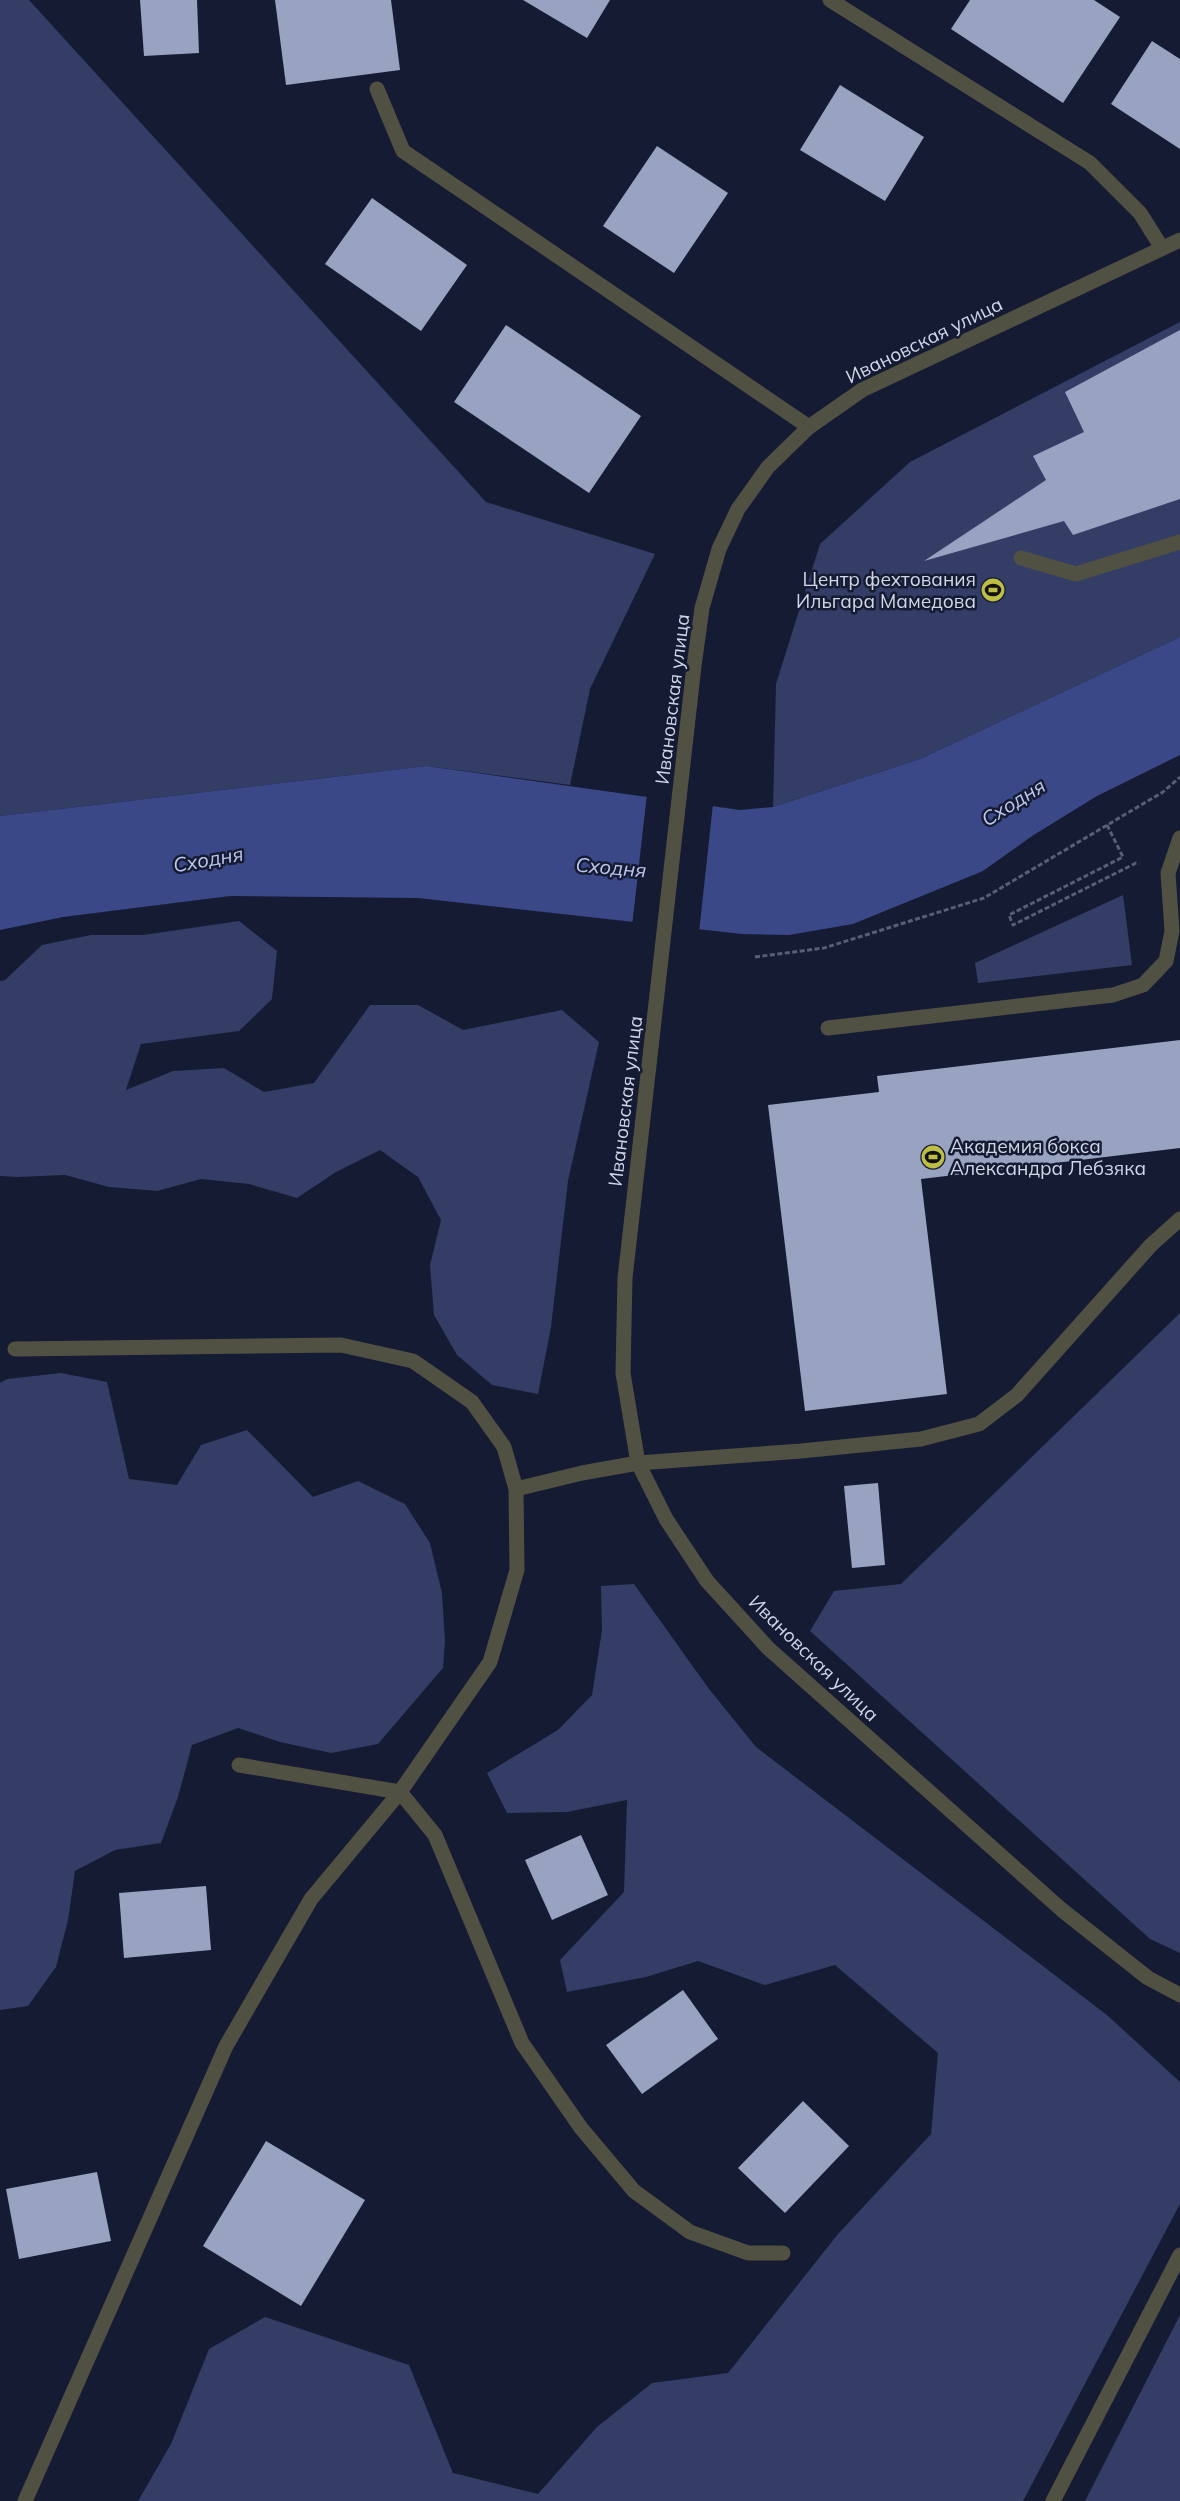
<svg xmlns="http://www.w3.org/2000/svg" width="1180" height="2501" font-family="Mulish,sans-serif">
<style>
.green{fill:#333d65}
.water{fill:#3b4888}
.pier{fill:#151b33}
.building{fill:#98a2c1}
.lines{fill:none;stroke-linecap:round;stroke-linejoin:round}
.path{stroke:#595e74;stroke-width:3;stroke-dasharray:5 2.5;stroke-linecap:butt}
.lane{stroke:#505043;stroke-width:15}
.street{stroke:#505043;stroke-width:15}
.labels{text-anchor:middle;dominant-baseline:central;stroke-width:5;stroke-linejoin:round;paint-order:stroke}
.street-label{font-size:19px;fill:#d2d7e8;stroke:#151b33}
.poi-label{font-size:19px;fill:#d2d7e8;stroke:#151b33;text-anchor:end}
.water-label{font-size:20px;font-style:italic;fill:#bec9ef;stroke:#151b33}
</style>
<rect width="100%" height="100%" fill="#151b33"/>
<g class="green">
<polygon points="0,0 29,0 486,502 655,554 590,689 570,785 427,766 0,816"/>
<polygon points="1180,322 1180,637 920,759 773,807 776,684 820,544 910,462"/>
<polygon points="1123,895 1132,965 978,983 975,963"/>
<polygon points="239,921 277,951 272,999 239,1031 141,1044 126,1090 173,1071 224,1068 264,1092 314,1083 370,1005 418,1005 463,1030 562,1010 599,1042 568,1181 551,1327 538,1394 492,1385 457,1355 434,1315 430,1265 441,1220 418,1177 380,1150 336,1172 297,1198 249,1184 201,1179 157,1191 109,1187 65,1175 17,1177 0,1176 0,981 5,980 42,945 91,935 143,935"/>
<polygon points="1180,1313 1180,1953 1150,1939 810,1631 834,1591 901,1584"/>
<polygon points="61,1373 107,1382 129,1479 177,1485 201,1445 247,1430 313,1497 358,1481 405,1504 430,1543 442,1593 445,1641 443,1668 378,1744 331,1753 280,1742 238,1728 192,1745 178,1797 161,1843 115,1850 75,1871 68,1920 56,1967 28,2006 0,2010 0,1383 7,1379"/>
<polygon points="634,1584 709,1689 756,1747 1107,2015 1180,2082 1180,2204 1023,2501 138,2501 171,2444 209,2349 265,2317 409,2365 453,2473 538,2494 597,2427 652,2383 728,2373 838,2234 931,2134 938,2053 835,1965 765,1985 698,1961 646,1977 567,1992 560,1960 624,1892 627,1800 567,1812 507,1813 487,1773 558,1730 592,1695 602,1630 601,1586"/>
<polygon points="1180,2315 1180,2501 1085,2501"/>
</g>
<polygon class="water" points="1180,637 1180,755 1097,796 1032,836 983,871 853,924 789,935 742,934 418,898 230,896 63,917 0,930 0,816 427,766 740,810 773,807 920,759"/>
<polygon class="pier" points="647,794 713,804 699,932 632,926"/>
<g class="building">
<polygon points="140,0 197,0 199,53 144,56"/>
<polygon points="275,0 391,0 400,70 286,85"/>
<polygon points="523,0 610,0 587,38"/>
<polygon points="970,0 1094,0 1120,17 1063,103 951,29"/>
<polygon points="1152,41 1180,59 1180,149 1111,104"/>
<polygon points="840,85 924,137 885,201 800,150"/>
<polygon points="657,146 728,193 674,273 603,226"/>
<polygon points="372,198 467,265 421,331 325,264"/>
<polygon points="506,325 641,416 589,493 454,402"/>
<polygon points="1180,330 1180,499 1073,535 1064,521 924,561 1046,480 1033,456 1084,432 1065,392"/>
<polygon points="1180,1040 1180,1148 921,1179 947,1394 805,1411 768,1105 879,1092 877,1076"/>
<polygon points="878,1483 885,1565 852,1568 844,1486"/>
<polygon points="581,1835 608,1895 552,1920 525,1860"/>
<polygon points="206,1886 211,1950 124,1958 119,1893"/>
<polygon points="683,1990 718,2039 642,2094 606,2045"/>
<polygon points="803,2101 849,2146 785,2213 738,2168"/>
<polygon points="266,2141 365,2200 301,2306 203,2246"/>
<polygon points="97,2172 111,2241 19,2259 6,2189"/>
</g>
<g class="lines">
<g class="path">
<polyline points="1107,825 1123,857 1009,915 1013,925 1136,863 1139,864"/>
<polyline points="755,957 824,948 984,898 1163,792 1180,777"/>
</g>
<g class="lane">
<polyline points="830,0 1090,163 1140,213 1162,248"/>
<polyline points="377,89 403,151 809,427"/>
<polyline points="1021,558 1076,574 1180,542"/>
<polyline points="828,1028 1113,995 1143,985 1166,961 1172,931 1168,873 1180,838"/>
<polyline points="15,1349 341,1345 413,1361 472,1402 504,1447 516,1489"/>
<polyline points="239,1765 400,1792 435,1835 522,2043 581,2128 634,2191 690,2232 748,2253 783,2253"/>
<polyline points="25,2501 226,2046 311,1899 400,1792 490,1662 517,1570 516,1489 582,1473 638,1463 801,1451 921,1439 979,1424 1017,1395 1151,1245 1180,1219"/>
<polyline points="1053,2501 1180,2255"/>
</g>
<polyline class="street" points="1180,240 862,390 809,427 768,467 738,509 719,549 702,608 694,666 625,1278 623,1373 638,1463 666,1519 707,1581 768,1648 1062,1910 1148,1978 1180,1995"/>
</g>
<defs>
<symbol id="stadium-disc" viewBox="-11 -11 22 22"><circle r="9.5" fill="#bebe42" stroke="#151b33"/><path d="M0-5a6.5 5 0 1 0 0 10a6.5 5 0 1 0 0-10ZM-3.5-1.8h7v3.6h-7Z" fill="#111"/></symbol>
</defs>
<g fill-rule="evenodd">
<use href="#stadium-disc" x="979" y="576" width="28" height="28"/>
<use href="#stadium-disc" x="919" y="1143" width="28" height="28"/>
</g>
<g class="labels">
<g class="street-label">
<text transform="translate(924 340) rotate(-26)">Ивановская улица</text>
<text transform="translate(672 699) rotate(-83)">Ивановская улица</text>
<text transform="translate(625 1101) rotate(-83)">Ивановская улица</text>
<text transform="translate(814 1658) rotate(44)">Ивановская улица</text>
</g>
<g class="poi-label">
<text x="976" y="579">Центр фехтования<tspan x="976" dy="22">Ильгара Мамедова</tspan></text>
<text x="950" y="1146" text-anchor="start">Академия бокса<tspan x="950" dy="22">Александра Лебзяка</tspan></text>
</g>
<g class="water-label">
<text transform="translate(1013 802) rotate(-32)">Сходня</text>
<text transform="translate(208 859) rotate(-10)">Сходня</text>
<text transform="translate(611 867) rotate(5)">Сходня</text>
</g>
</g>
</svg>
